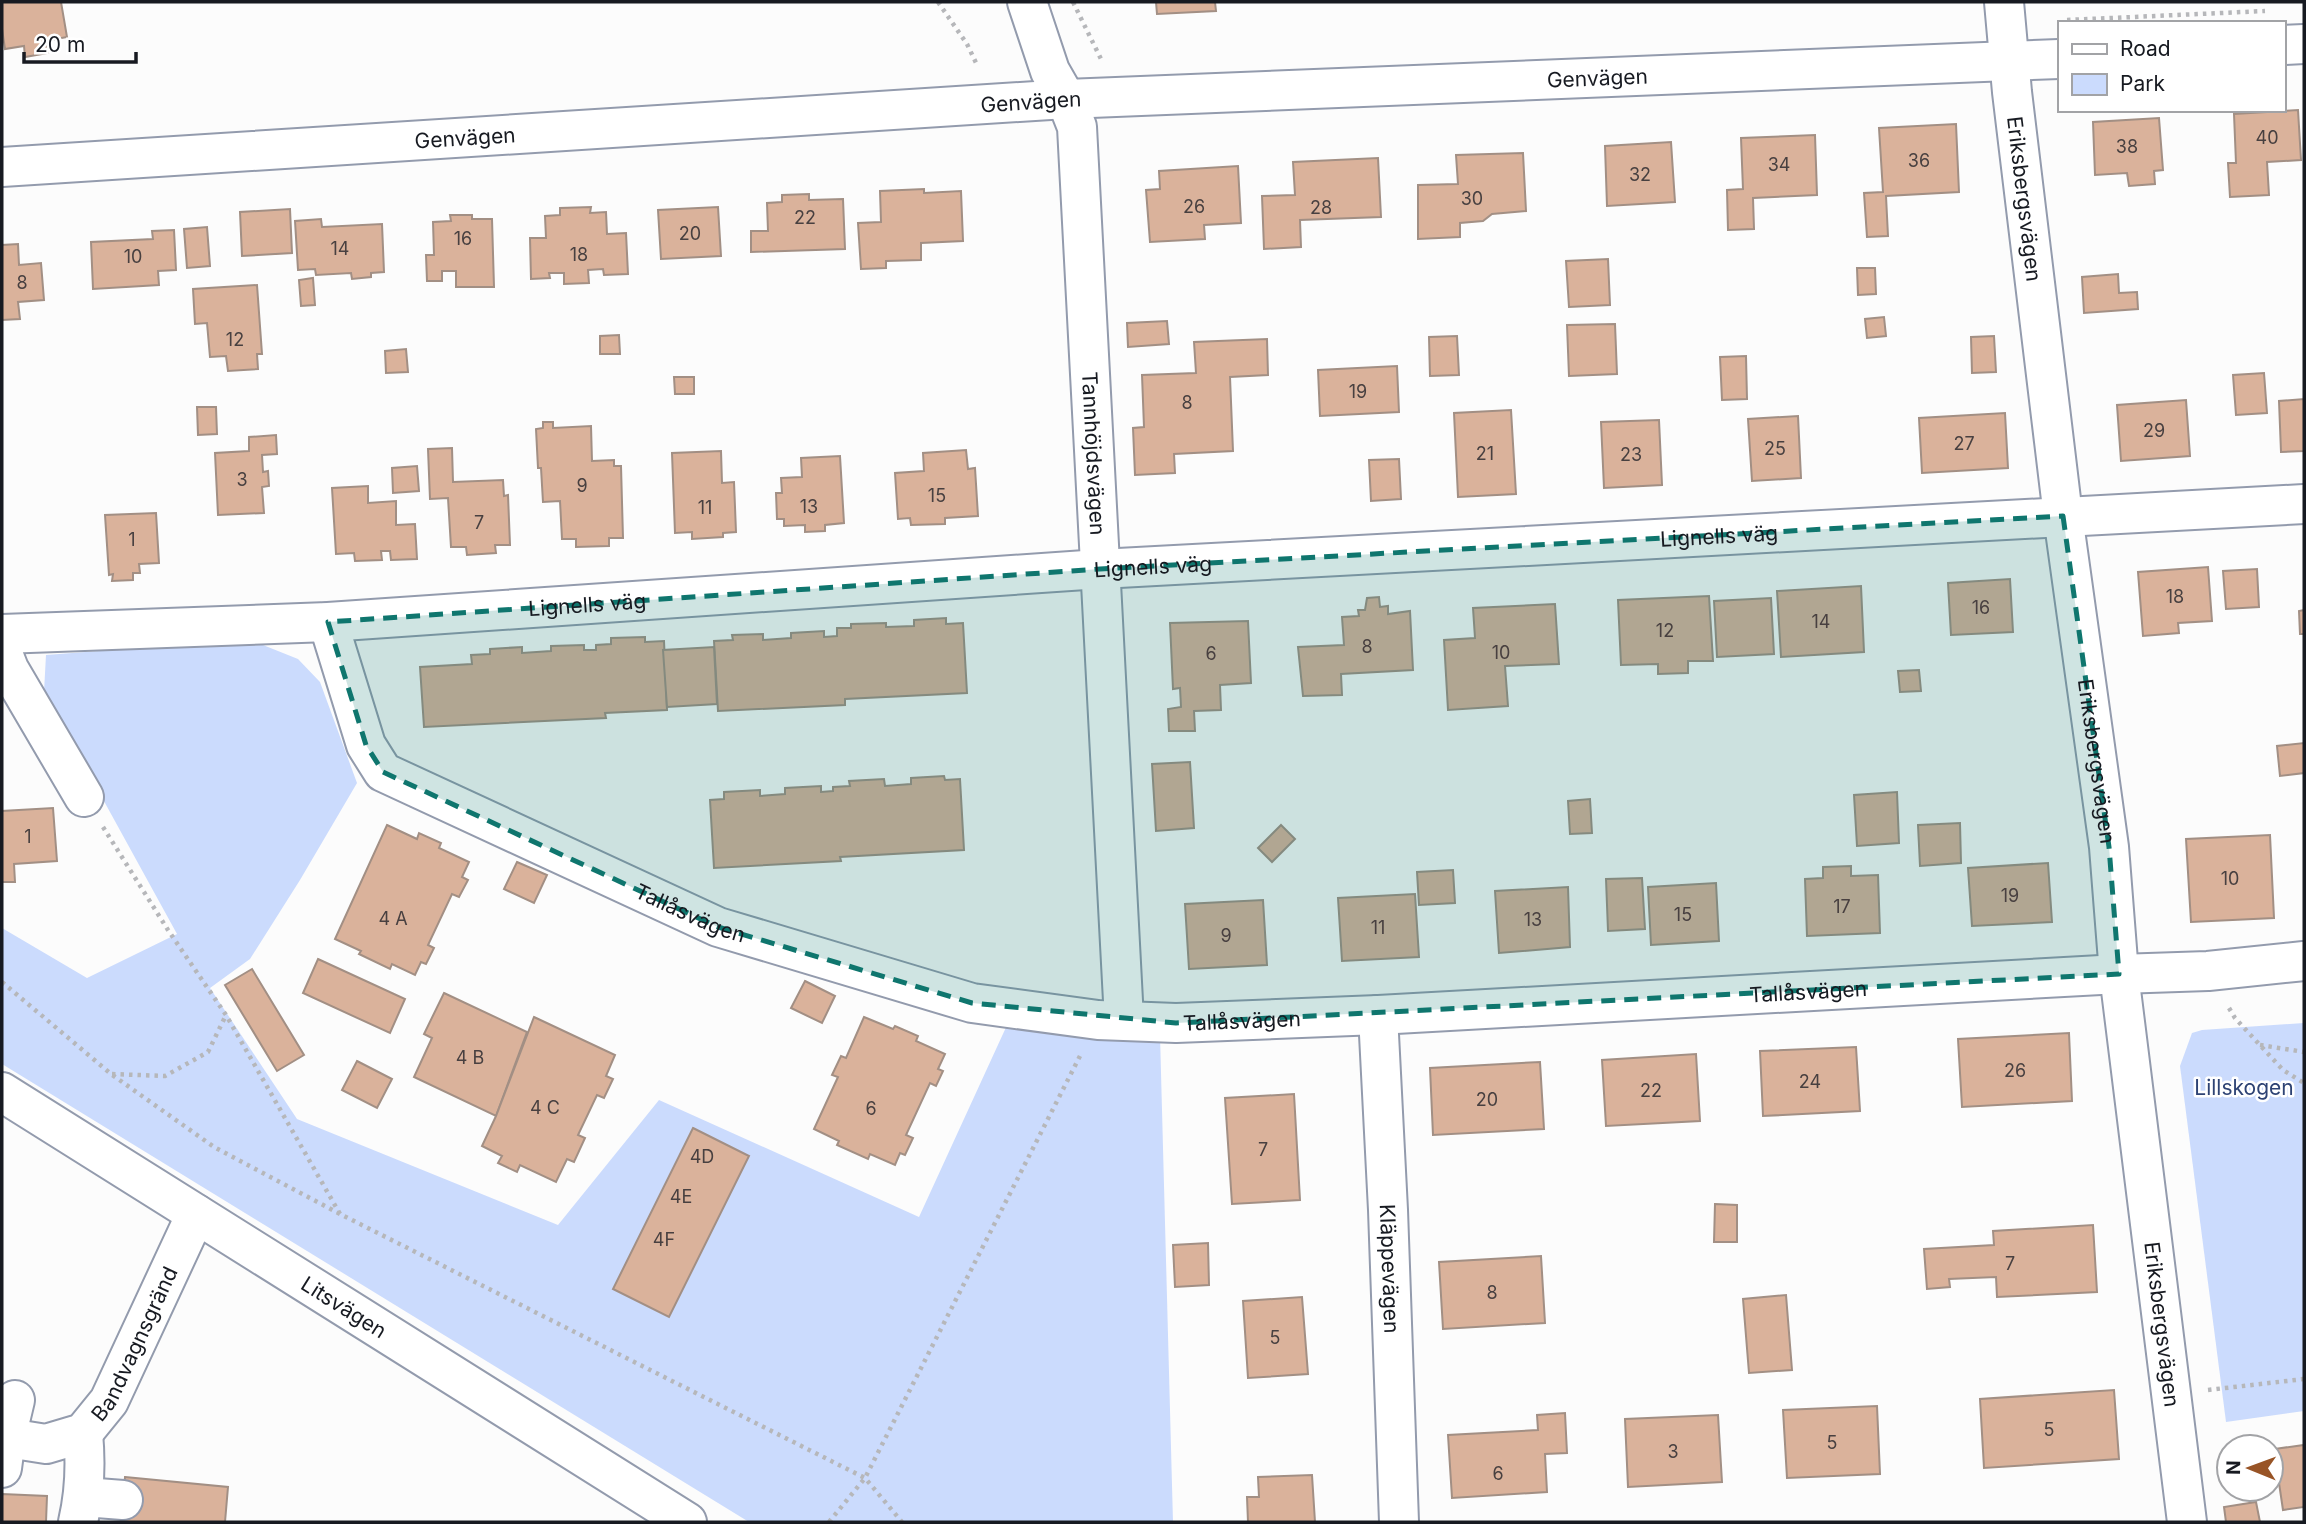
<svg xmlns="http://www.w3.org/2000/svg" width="2306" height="1524" font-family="Inter,sans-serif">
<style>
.green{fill:#cbdbfd}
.building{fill:#dab29b;stroke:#a28f84;stroke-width:2}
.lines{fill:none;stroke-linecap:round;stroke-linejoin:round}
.minor-casing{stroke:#939bad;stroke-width:42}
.path{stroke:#b6b7ba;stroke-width:4.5;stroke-dasharray:3.5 5;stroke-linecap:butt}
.minor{stroke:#fff;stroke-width:38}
.marked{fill:#0f766e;fill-opacity:0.2;stroke:#0f766e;stroke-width:5;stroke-dasharray:14 9;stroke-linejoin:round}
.labels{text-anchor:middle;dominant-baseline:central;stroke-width:5;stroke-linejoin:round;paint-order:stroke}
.number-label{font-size:18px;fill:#484040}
.street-label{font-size:21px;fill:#171a21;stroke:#fff}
.park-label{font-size:21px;fill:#2e4374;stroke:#fff}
</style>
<rect width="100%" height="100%" fill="#fcfcfc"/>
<g class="green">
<polygon points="263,645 298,659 320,682 357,783 300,880 250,959 210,988 297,1119 558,1225 659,1100 919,1217 1008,1023 1160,1035 1173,1522 749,1522 2,1064 2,928 87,978 177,934 44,692 46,655 152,647"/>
<polygon points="2304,1023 2304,1411 2226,1422 2180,1066 2192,1033 2202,1030"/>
</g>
<g class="building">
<polygon points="2,2 61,2 67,37 46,41 48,53 25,57 24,46 5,49 2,29"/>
<polygon points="1156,2 1215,2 1216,11 1157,14"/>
<polygon points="2298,110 2301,160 2267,162 2269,195 2230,197 2228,163 2236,163 2234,114"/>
<polygon points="2159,118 2163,170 2154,171 2155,184 2129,186 2127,173 2095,175 2093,122"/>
<polygon points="1956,124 1959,192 1886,196 1888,236 1867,237 1864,193 1883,192 1879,128"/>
<polygon points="1815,135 1817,195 1753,198 1754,229 1728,230 1727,190 1743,189 1741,138"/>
<polygon points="1671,142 1675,202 1607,206 1605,146"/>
<polygon points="1523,153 1526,211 1492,214 1483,221 1460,223 1460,237 1418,239 1418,185 1458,184 1456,155"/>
<polygon points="1378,158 1381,217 1300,220 1301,247 1264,249 1262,196 1295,195 1293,162"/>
<polygon points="1238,166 1241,223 1204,225 1205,239 1150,242 1146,190 1160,189 1159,171"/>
<polygon points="924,189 924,193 961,191 963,241 921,243 921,260 886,261 886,268 861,269 858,223 881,222 880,191"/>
<polygon points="809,194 809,200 843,199 845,249 751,252 751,231 768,231 767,203 782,202 782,195"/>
<polygon points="591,207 590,213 606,212 607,234 626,233 628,274 604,275 603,269 588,270 589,283 564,284 564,273 549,273 550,278 531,279 530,238 546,238 545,216 560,215 560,208"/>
<polygon points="718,207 721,256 661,259 658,210"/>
<polygon points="290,209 292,253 242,256 240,212"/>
<polygon points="450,215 472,215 472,219 492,219 494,287 456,287 456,271 442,271 442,281 427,281 426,255 434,255 433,222 451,221"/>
<polygon points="321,219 322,227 382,224 384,272 371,273 371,277 352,279 351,273 316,275 315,269 298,270 295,221"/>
<polygon points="207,227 210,266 187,268 184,229"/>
<polygon points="174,230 176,270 158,271 159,285 93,289 91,242 153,239 152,231"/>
<polygon points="18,244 19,265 41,263 44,300 18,302 20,319 2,320 2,245"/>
<polygon points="1608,259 1610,305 1569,307 1566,261"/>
<polygon points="1857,268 1875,268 1876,294 1858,295"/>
<polygon points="2118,274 2119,293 2137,292 2138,309 2084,313 2082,277"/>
<polygon points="313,278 315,305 301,306 299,280"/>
<polygon points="257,285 262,354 257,354 258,369 228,371 226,356 210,357 207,323 195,324 193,289"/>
<polygon points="1884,317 1886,336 1867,338 1865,319"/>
<polygon points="1167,321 1169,344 1128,347 1127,323"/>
<polygon points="1615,324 1617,374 1569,376 1567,325"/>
<polygon points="619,335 620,354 600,354 600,336"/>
<polygon points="1457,336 1459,375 1430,376 1429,337"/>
<polygon points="1994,336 1996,372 1972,373 1971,337"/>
<polygon points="1267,339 1268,375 1230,377 1233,451 1174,454 1175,473 1135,475 1133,428 1144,427 1142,375 1196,373 1194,342"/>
<polygon points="406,349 408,372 386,373 385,351"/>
<polygon points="1746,356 1747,399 1722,400 1720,357"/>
<polygon points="1397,366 1399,412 1320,416 1318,370"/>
<polygon points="2264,373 2267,413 2236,415 2233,375"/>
<polygon points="674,377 694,377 694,394 675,394"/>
<polygon points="2304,399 2304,451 2281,452 2279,401"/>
<polygon points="2186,400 2190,456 2121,461 2117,405"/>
<polygon points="197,407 216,407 217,434 198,435"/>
<polygon points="1511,410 1516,494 1458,497 1454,413"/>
<polygon points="2005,413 2008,468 1922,473 1919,418"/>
<polygon points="1798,416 1801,478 1752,481 1748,419"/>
<polygon points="1659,420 1662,485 1604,488 1601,422"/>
<polygon points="543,422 553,422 553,428 591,426 592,461 614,460 614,466 621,466 623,538 609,538 609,546 576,547 576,539 562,539 560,501 543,502 541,468 538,468 536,429 543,428"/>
<polygon points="276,435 277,454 262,455 263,472 268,471 269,486 262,487 264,513 218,515 215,453 249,451 249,437"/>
<polygon points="452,448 453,482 503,480 504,496 508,495 510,545 495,545 496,553 467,555 466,547 451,547 448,498 430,499 428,449"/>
<polygon points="966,450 968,469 975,468 978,516 945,518 945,524 911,525 910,518 898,519 895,473 924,471 923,453"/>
<polygon points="721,451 722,483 734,482 736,532 723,533 723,537 692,539 692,532 675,533 672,453"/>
<polygon points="840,456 844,523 825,525 825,531 805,532 805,525 784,526 784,519 777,519 776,493 782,493 781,478 802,477 801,458"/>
<polygon points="1399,459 1401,499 1371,501 1369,460"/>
<polygon points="417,466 419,491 393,493 392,468"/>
<polygon points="368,486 368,503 396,501 396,525 415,524 417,559 391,560 390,551 381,551 382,560 355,561 354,553 336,554 332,488"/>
<polygon points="156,513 159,563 139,564 140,573 133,573 133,580 112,581 113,574 109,575 105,515"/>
<polygon points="2208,567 2212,621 2178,623 2179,633 2143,636 2138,572"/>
<polygon points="2257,569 2259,607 2226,609 2223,571"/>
<polygon points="2010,579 2013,632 1951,635 1948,583"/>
<polygon points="1861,586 1864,652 1781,657 1777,591"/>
<polygon points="1709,596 1713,661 1688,661 1688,673 1658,674 1658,664 1621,665 1618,600"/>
<polygon points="1379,597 1380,607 1388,606 1388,614 1410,611 1413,670 1341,674 1342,695 1303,696 1298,647 1344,645 1342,617 1359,616 1358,610 1365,610 1367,598"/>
<polygon points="1771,598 1774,654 1717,657 1714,601"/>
<polygon points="1555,604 1559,664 1505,666 1508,706 1448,710 1444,640 1475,638 1473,608"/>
<polygon points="2304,610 2304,634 2300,634 2299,611"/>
<polygon points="946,618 946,624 963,623 967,693 845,699 845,705 718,711 714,641 733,640 732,635 763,634 763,640 791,638 791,633 824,631 824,637 837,636 837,628 851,628 851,624 886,623 886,627 914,626 914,620"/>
<polygon points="1248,621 1251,683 1220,685 1221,710 1194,711 1195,731 1169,731 1168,709 1181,707 1180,688 1173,689 1170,623"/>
<polygon points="645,637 645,642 664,641 667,710 605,713 606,718 424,727 420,667 472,664 471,655 490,654 490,649 522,647 522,653 551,651 551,646 584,645 584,650 596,650 596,645 611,644 611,638"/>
<polygon points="714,647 717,704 667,707 663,650"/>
<polygon points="1919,670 1921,691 1900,692 1898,671"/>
<polygon points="2304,743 2304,773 2280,776 2277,746"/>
<polygon points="1190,762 1194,828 1156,831 1152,764"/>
<polygon points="944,776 945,780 960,779 964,850 840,857 841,861 714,868 710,800 724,799 724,792 760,790 760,796 785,794 785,788 821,786 821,792 833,791 833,787 850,786 849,781 884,779 885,786 911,784 911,778"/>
<polygon points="1897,792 1899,843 1857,846 1854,795"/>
<polygon points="1590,799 1592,833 1570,834 1568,801"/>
<polygon points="53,808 57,861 14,864 15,882 2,882 2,811"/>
<polygon points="1960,823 1961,863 1920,866 1918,825"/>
<polygon points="387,825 417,839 419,833 441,843 439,848 469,862 462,877 468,880 459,897 452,894 428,945 434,948 426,964 421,962 415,975 392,964 390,969 359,954 361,951 335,939"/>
<polygon points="1281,825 1295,839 1272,862 1258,848"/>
<polygon points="2270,835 2274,918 2191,922 2186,839"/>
<polygon points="517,862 547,875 534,903 504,889"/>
<polygon points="2048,863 2052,922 1972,926 1968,868"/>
<polygon points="1851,866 1851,876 1878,875 1880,933 1807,936 1805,879 1823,878 1823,867"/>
<polygon points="1453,870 1455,903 1419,905 1417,872"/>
<polygon points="1642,878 1645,929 1608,931 1606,879"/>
<polygon points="1716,883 1719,941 1651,945 1648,887"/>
<polygon points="1568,887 1570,947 1499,953 1495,891"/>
<polygon points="1415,894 1419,957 1342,961 1338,898"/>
<polygon points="1263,900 1267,965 1189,969 1185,904"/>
<polygon points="318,959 405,999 390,1033 303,993"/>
<polygon points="252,969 304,1055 277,1071 225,985"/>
<polygon points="805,981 835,996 822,1023 791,1008"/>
<polygon points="444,993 527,1032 496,1116 414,1077 432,1038 424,1034"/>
<polygon points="534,1017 615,1055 606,1076 613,1079 604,1098 597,1095 578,1135 585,1138 574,1162 567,1159 556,1182 520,1165 517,1172 498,1163 502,1156 482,1146 496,1116"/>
<polygon points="864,1017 893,1029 895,1026 918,1036 916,1041 945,1054 938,1069 943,1071 936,1086 930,1083 906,1135 913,1138 905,1155 900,1153 895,1165 870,1154 868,1159 837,1145 839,1141 814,1129 838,1077 832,1075 841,1056 846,1058"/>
<polygon points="2069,1033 2072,1101 1962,1107 1958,1039"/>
<polygon points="1856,1047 1860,1111 1763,1116 1760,1051"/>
<polygon points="1696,1054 1700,1121 1606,1126 1602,1060"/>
<polygon points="357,1061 392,1079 377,1108 342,1090"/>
<polygon points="1540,1062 1544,1129 1433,1135 1430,1068"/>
<polygon points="1294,1094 1300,1200 1232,1204 1225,1098"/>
<polygon points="693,1128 749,1156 669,1317 613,1289"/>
<polygon points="1715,1204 1737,1205 1737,1242 1714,1242"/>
<polygon points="2093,1225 2097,1292 1997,1297 1996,1277 1949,1279 1950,1287 1927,1289 1924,1249 1994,1245 1993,1231"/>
<polygon points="1208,1243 1209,1285 1175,1287 1173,1245"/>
<polygon points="1541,1256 1545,1323 1443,1329 1439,1262"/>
<polygon points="1786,1295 1792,1370 1749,1373 1743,1299"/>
<polygon points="1302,1297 1308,1374 1248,1378 1243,1301"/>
<polygon points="2114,1390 2119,1459 1984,1468 1980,1399"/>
<polygon points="1877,1406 1880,1474 1787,1478 1783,1410"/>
<polygon points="1565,1413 1567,1453 1545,1454 1547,1492 1452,1498 1448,1435 1538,1430 1537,1415"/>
<polygon points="1718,1415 1722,1482 1628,1487 1625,1419"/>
<polygon points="2304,1445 2304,1507 2283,1510 2274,1449"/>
<polygon points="1312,1475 1315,1522 1248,1522 1247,1497 1259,1497 1258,1477"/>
<polygon points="125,1477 228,1487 225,1522 121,1522"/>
<polygon points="2,1494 47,1496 46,1522 2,1522"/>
<polygon points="2256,1502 2260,1522 2226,1522 2224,1507"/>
</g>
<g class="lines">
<defs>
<g id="minor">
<path id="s1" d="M1027,2l23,69 16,28 11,28 47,893"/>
<path id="s2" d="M2004,2l8,90 51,424 46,331 10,127 68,548"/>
<polyline points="2283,45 2304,44"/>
<path id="s3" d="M2,167l1064,-68 993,-40"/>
<path id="s4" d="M328,622l38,123 17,27 335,155 254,76 126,17 78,3 202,-8 741,-41 89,-3 96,-10"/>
<path id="s5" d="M2,634l326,-12 772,-53 1204,-65"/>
<polyline points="2,651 9,669 84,797"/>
<path id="s6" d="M1378,1015l10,195 11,312"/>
<path id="s7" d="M2,1092l685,430"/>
<path id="s8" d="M2,1437l44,7 37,-11 26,-32 87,-187"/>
<polyline points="2,1468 6,1438 15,1400"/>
<polyline points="84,1497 123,1500"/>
<path d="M78,1522c7,-30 8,-58 5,-89"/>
</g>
</defs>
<use href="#minor" class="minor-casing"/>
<g class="path">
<polyline points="938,2 967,44 978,67"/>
<polyline points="1073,2 1101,59"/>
<polyline points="2067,20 2265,11"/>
<polyline points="103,827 168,930 226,1015 340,1214"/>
<polyline points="2,982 111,1074 214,1147 340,1214 865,1478 902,1522"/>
<polyline points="2229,1008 2235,1018 2283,1070 2304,1083"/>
<polyline points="2260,1045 2304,1052"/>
<polyline points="112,1074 165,1076 208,1052 226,1015"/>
<polyline points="2208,1390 2304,1379"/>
<polyline points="829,1522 865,1478 1080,1056"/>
</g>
<use href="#minor" class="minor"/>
</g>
<path class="marked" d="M2063,516l46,331 10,127 -943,49 -204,-20 -254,-76 -335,-155 -17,-27 -38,-123 772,-53z"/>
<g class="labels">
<g class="number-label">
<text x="2267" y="137">40</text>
<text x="2127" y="146">38</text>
<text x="1919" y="160">36</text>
<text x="1779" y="164">34</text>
<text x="1640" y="174">32</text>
<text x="1472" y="198">30</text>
<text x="1194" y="206">26</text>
<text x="1321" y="207">28</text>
<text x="805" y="217">22</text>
<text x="690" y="233">20</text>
<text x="463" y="238">16</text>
<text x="340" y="248">14</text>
<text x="579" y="254">18</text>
<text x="133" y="256">10</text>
<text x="22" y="282">8</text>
<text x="235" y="339">12</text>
<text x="1358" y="391">19</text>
<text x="1187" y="402">8</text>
<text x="2154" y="430">29</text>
<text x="1964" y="443">27</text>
<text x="1775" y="448">25</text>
<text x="1485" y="453">21</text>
<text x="1631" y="454">23</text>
<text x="242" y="479">3</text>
<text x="582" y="485">9</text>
<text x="937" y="495">15</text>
<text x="809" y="506">13</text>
<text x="705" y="507">11</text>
<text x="479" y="522">7</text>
<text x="132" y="539">1</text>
<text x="2175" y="596">18</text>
<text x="1981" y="607">16</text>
<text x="1821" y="621">14</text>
<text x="1665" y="630">12</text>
<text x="1367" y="646">8</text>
<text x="1501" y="652">10</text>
<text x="1211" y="653">6</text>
<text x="28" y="836">1</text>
<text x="2230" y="878">10</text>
<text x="2010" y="895">19</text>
<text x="1842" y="906">17</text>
<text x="1683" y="914">15</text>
<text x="393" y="918">4 A</text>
<text x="1533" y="919">13</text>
<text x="1378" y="927">11</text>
<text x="1226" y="935">9</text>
<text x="470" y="1057">4 B</text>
<text x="2015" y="1070">26</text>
<text x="1810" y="1081">24</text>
<text x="1651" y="1090">22</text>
<text x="1487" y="1099">20</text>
<text x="545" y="1107">4 C</text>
<text x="871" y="1108">6</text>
<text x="1263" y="1149">7</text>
<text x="702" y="1156">4D</text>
<text x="681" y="1196">4E</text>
<text x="664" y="1239">4F</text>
<text x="2010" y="1263">7</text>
<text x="1492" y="1292">8</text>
<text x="1275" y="1337">5</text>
<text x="2049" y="1429">5</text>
<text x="1832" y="1442">5</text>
<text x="1673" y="1451">3</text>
<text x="1498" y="1473">6</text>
</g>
<g class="street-label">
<text stroke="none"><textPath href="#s3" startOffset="1598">Genvägen</textPath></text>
<text stroke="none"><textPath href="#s3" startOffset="1031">Genvägen</textPath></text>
<text stroke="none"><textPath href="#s3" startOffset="464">Genvägen</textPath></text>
<text stroke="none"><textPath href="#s2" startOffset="198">Eriksbergsvägen</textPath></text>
<text stroke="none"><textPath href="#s1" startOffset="462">Tannhöjdsvägen</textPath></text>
<text stroke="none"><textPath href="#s5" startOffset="1720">Lignells väg</textPath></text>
<text stroke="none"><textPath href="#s5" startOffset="1153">Lignells väg</textPath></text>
<text stroke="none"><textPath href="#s5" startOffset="586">Lignells väg</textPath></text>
<text stroke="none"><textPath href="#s2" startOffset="765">Eriksbergsvägen</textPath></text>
<text stroke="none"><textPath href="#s4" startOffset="499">Tallåsvägen</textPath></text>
<text stroke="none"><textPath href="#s4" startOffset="1633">Tallåsvägen</textPath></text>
<text stroke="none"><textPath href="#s4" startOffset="1066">Tallåsvägen</textPath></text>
<text stroke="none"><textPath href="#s6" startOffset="254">Kläppevägen</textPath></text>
<text stroke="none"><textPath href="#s7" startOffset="404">Litsvägen</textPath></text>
<text stroke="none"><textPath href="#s2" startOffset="1332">Eriksbergsvägen</textPath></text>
<text stroke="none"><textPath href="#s8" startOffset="187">Bandvagnsgränd</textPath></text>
</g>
<g class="park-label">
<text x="2244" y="1087">Lillskogen</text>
</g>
</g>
<rect width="2306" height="1524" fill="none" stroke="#171a21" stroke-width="7"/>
<rect x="2058" y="21" width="228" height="91" fill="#ffffff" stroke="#a2a3a6" stroke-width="2"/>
<rect x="2072" y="44" width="35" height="10" fill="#ffffff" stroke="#a2a3a6" stroke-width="2"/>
<text x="2120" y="56" font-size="21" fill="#171a21">Road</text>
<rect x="2072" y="74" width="35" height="21" fill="#cbdbfd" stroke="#a2a3a6" stroke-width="2"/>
<text x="2120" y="91" font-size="21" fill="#171a21">Park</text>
<g transform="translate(2250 1468) rotate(271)"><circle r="33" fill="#ffffff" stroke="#a2a3a6" stroke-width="2"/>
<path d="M0-5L12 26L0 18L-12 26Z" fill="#985426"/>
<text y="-10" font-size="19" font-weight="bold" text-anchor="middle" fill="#171a21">N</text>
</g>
<path d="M24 52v10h112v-10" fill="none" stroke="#171a21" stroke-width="3.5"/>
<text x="35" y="52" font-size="21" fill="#171a21" stroke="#ffffff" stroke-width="5" paint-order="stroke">20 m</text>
</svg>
